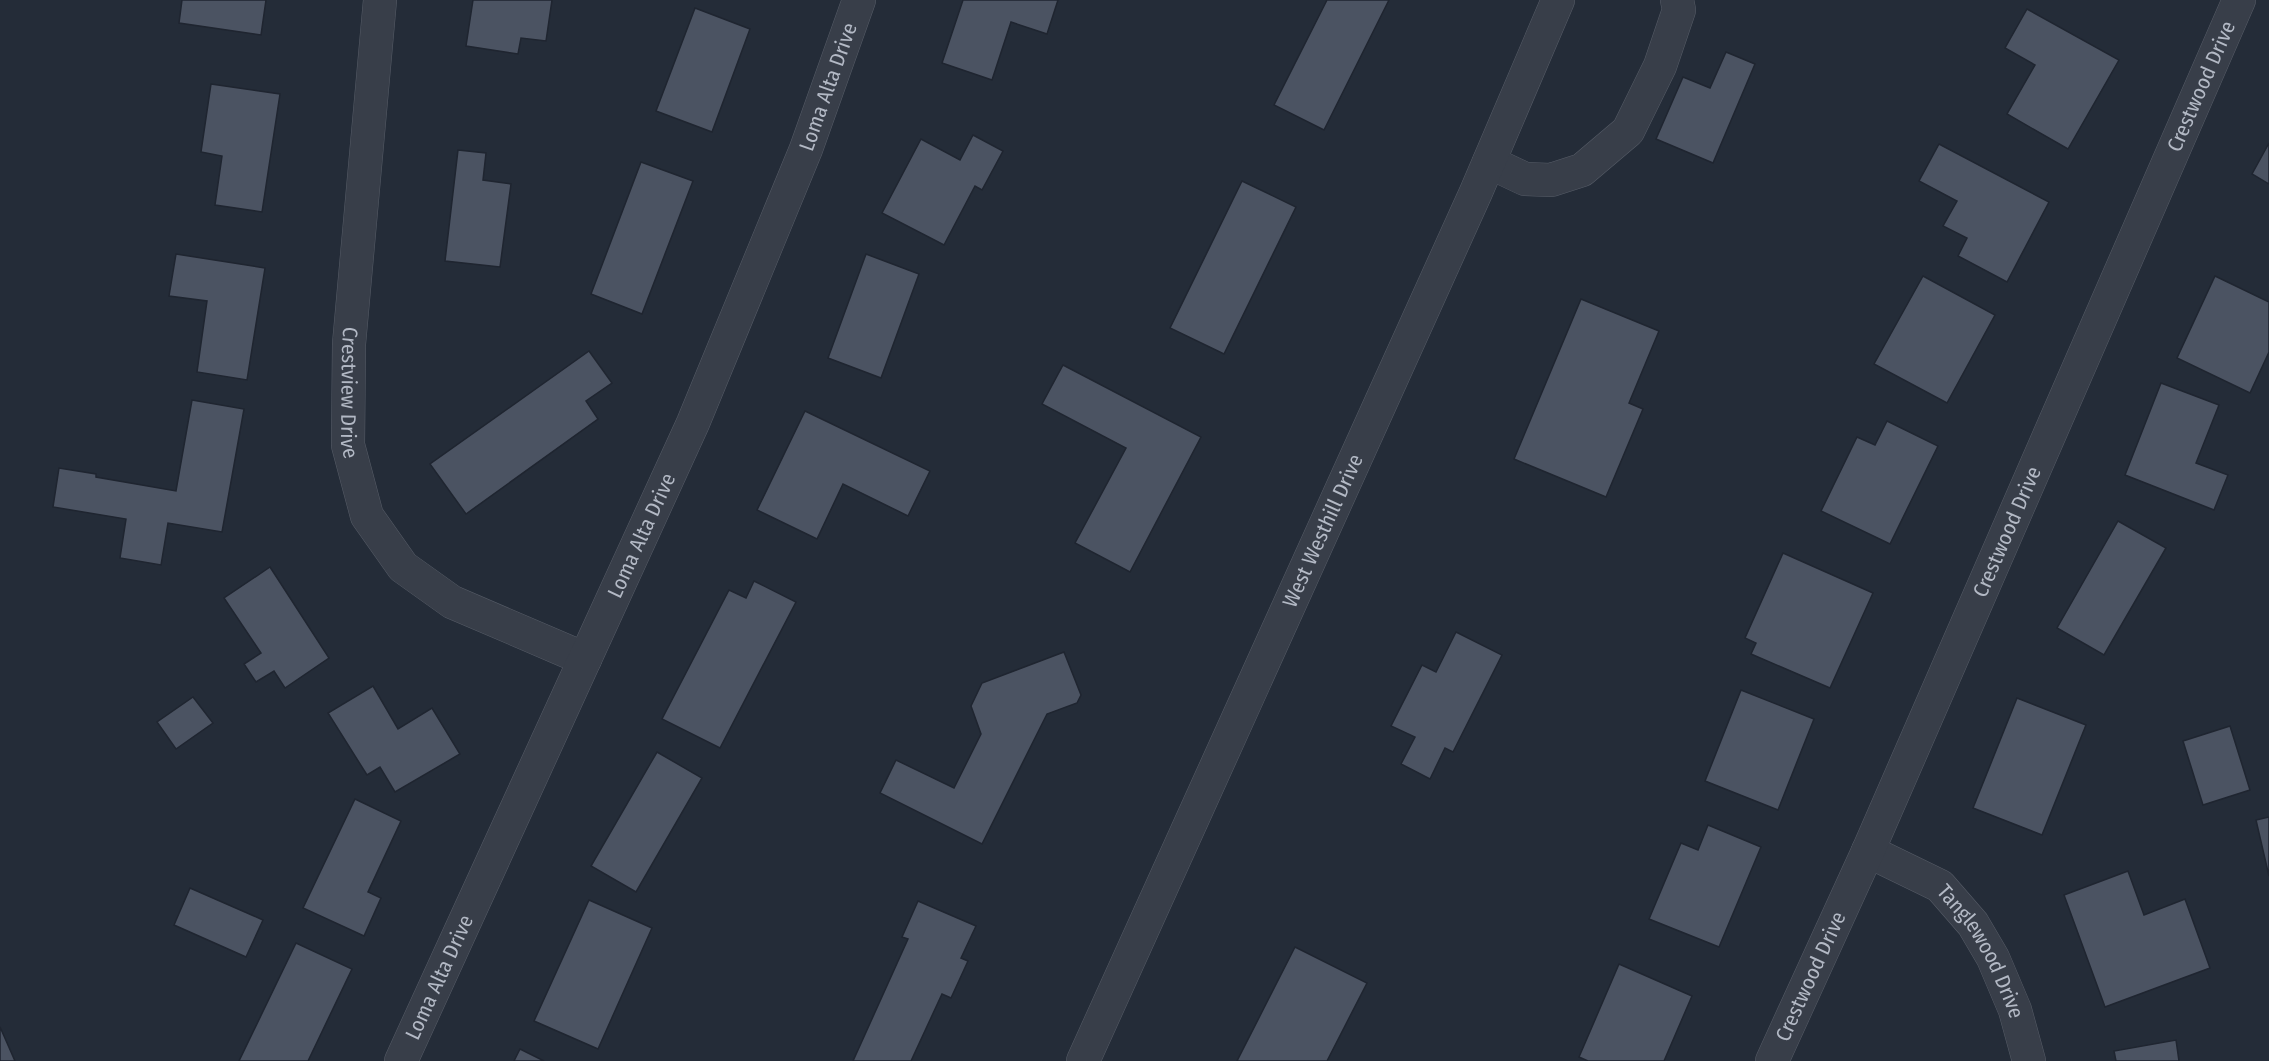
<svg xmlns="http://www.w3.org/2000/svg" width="2269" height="1061" font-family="'Fira Sans Condensed',sans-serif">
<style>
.building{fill:#4b5362;stroke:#1f2530;stroke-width:1.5}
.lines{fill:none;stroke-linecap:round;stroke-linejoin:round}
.minor-casing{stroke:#565c67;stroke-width:34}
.minor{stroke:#383e49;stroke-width:33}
.labels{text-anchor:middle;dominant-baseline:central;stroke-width:4.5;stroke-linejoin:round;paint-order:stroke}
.street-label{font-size:21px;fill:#b3b9c5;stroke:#1d232e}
</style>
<rect width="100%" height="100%" fill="#242c38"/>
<g class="building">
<polygon points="182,0 266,0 261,35 179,23"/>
<polygon points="473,0 552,0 546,41 521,38 518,54 466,46"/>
<polygon points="963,0 1058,0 1047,34 1011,22 992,80 942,63"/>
<polygon points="1327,0 1389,0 1324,130 1274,105"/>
<polygon points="695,8 750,29 712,132 656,111"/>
<polygon points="2027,9 2119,60 2068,149 2007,114 2035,65 2005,48"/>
<polygon points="1726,52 1755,64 1713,163 1656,139 1683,77 1710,88"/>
<polygon points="211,84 280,94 262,212 215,205 222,156 201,152"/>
<polygon points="973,135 1003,151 982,190 975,186 944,245 882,213 921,139 960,160"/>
<polygon points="2269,143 2269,184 2252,174"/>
<polygon points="1939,144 2049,202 2007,282 1958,256 1967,238 1943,226 1957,201 1919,181"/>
<polygon points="458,150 486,153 483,180 511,184 500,267 445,261"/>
<polygon points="641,162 693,181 642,314 591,294"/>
<polygon points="1242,181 1296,207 1224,354 1170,328"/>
<polygon points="176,254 265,268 247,380 197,372 207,301 169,296"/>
<polygon points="866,254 919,274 881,378 828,358"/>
<polygon points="1923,276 1995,315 1947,403 1874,364"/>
<polygon points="2215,276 2269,302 2269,352 2250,393 2177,358"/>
<polygon points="1581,299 1659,331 1629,403 1643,409 1606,497 1514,459"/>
<polygon points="589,351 612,383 586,401 598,419 466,514 430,464"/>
<polygon points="1063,365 1201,437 1130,572 1075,543 1126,448 1042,404"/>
<polygon points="2161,383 2219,405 2196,463 2228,475 2214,510 2125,475"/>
<polygon points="192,400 244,409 222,532 168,523 161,565 120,558 126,519 53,507 59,468 96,474 96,477 176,491"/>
<polygon points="805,411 930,471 908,516 843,484 817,539 757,510"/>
<polygon points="1887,421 1938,446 1890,544 1821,511 1857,437 1875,445"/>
<polygon points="2118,521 2166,548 2104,655 2057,628"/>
<polygon points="1783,553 1873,593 1830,688 1751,654 1756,643 1745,638"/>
<polygon points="270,567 329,658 285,688 274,671 256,682 244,664 261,653 224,598"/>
<polygon points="754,581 796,602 720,748 662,719 729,590 746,598"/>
<polygon points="1456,632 1502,655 1453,752 1445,748 1430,779 1401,764 1415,737 1391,726 1422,665 1436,672"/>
<polygon points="1064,652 1081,695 1077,703 1047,714 982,844 880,793 896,760 954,788 981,734 971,706 982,683"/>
<polygon points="373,686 398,729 432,708 460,754 395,792 380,767 367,775 328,713"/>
<polygon points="1741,690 1814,719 1778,810 1705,781"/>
<polygon points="193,697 213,723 176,749 157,722"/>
<polygon points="2017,698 2086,725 2042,835 1973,808"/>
<polygon points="2230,726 2250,790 2203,805 2183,741"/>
<polygon points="657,752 702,778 636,892 591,866"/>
<polygon points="355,799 401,821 368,892 381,898 364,936 303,908"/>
<polygon points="2269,817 2269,876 2256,820"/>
<polygon points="1708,825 1761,847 1719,947 1649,919 1681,843 1698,850"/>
<polygon points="2128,871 2144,915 2185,899 2210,968 2105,1007 2064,895"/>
<polygon points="190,888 263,920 246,957 174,925"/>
<polygon points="589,900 652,928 598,1049 534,1021"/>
<polygon points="918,901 976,926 961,958 968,961 951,998 942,994 911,1061 853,1061 908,939 902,937"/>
<polygon points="296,943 352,969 308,1061 239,1061"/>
<polygon points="1295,947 1367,983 1327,1061 1237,1061"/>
<polygon points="1619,964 1692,996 1664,1061 1588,1061 1579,1057"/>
<polygon points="0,1027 15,1061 0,1061"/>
<polygon points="2176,1040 2179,1061 2116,1061 2114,1051"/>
<polygon points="520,1049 544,1061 514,1061"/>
</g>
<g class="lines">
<defs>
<g id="minor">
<path id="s1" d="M380,0l-31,344 -1,101 19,71 36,51 49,35 133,57"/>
<polyline points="1489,162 1525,179 1551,180 1582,170 1628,131 1660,66 1679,10 1677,0"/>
<path id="s2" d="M1868,851l72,35 33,38 20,34 22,52 14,51"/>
<path id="s3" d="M401,1061l292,-638 113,-274 53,-149"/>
<path id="s4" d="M1083,1061l393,-869 82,-192"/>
<path id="s5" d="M1772,1061l96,-210 371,-851"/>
</g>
</defs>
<use href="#minor" class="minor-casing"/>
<use href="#minor" class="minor"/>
</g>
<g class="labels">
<g class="street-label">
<text stroke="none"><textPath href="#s5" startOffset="1065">Crestwood Drive</textPath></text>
<text stroke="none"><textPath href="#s3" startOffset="1064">Loma Alta Drive</textPath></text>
<text stroke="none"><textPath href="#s1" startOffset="394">Crestview Drive</textPath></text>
<text stroke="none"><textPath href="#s4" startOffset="582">West Westhill Drive</textPath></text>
<text stroke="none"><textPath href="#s5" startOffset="579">Crestwood Drive</textPath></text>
<text stroke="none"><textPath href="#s3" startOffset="578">Loma Alta Drive</textPath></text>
<text stroke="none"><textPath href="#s2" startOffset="158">Tanglewood Drive</textPath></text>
<text stroke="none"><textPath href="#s5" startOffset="93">Crestwood Drive</textPath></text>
<text stroke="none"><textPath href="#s3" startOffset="92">Loma Alta Drive</textPath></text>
</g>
</g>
</svg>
